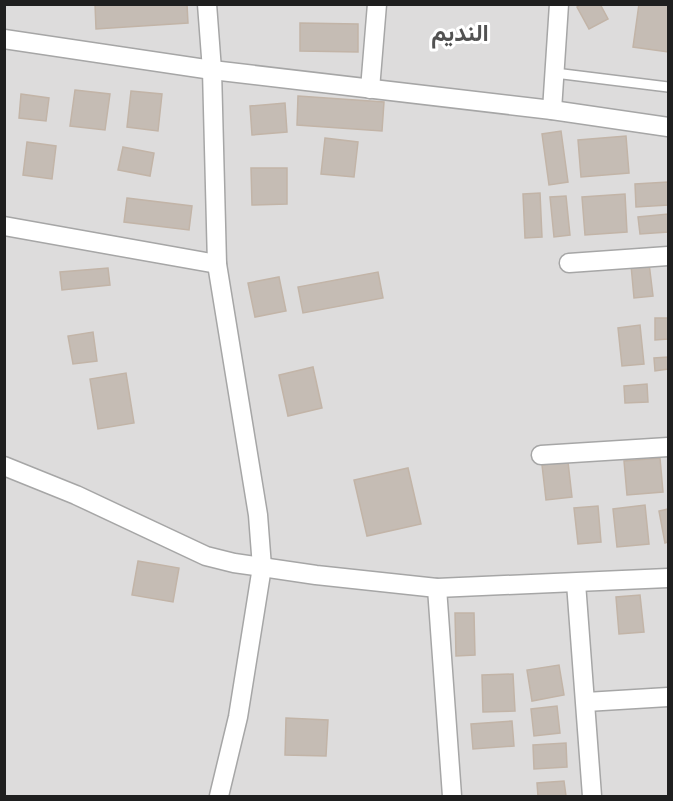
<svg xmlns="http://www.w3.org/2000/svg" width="673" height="801" font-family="Cabin,Vazirmatn,sans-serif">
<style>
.residential{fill:#dddcdc}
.building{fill:#c5bcb4;stroke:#c2b4a7;stroke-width:1.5}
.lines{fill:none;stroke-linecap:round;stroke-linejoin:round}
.service-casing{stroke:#a6a6a6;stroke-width:12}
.minor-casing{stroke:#a6a6a6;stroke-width:21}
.service{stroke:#fff;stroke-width:9}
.minor{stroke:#fff;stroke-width:18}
.labels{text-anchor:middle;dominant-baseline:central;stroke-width:6;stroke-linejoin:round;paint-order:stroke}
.neighbourhood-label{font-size:24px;font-weight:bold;fill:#525252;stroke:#fff}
</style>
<rect width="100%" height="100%" fill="#f0ede5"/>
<rect class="residential" x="5" y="5" width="663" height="791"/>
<g class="building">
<polygon points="95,4 187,4 188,23 96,29"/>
<polygon points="582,4 600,4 608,19 589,29 577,7"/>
<polygon points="639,4 668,4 668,52 633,47"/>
<polygon points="300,23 358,24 358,52 300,51"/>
<polygon points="75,90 110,94 105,130 70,126"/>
<polygon points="131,91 162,94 158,131 127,127"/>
<polygon points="21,94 49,98 46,121 19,118"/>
<polygon points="298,96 384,102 382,131 297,125"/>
<polygon points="285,103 287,132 252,135 250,106"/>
<polygon points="561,131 568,182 549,185 542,134"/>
<polygon points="626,136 629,173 581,177 578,140"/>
<polygon points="325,138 358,142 354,177 321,174"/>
<polygon points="27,142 56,146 52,179 23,175"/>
<polygon points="123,147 154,153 150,176 118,170"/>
<polygon points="251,168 287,168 287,204 252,205"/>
<polygon points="668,182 668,205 636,207 635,184"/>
<polygon points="540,193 542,237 525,238 523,194"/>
<polygon points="625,194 627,232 585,235 582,197"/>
<polygon points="566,196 570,235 554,237 550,197"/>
<polygon points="127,198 192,206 189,230 124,222"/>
<polygon points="668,214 668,232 640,234 638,217"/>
<polygon points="649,263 653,296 634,298 631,265"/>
<polygon points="108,268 110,285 62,290 60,272"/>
<polygon points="378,272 383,298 303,313 298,287"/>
<polygon points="279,277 286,311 255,317 248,283"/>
<polygon points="655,318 668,318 668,339 655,340"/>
<polygon points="640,325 644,364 622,366 618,328"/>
<polygon points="93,332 97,361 73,364 68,336"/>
<polygon points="668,357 668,369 655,371 654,358"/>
<polygon points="313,367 322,408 288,416 279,375"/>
<polygon points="126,373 134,423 98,429 90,379"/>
<polygon points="647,384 648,402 625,403 624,386"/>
<polygon points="660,458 663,492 627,495 624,461"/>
<polygon points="568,462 572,497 546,500 542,465"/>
<polygon points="408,468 421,524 367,536 354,480"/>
<polygon points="645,505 649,544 617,547 613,509"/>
<polygon points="598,506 601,542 578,544 574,508"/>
<polygon points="668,509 668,542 665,543 659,511"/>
<polygon points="138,561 179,568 173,602 132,595"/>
<polygon points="640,595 644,632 619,634 616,597"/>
<polygon points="455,613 474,613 475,655 456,656"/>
<polygon points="559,665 564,695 532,701 527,670"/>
<polygon points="513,674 515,711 483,712 482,675"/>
<polygon points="557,706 560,733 534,736 531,709"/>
<polygon points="286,718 328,720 326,756 285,755"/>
<polygon points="512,721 514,746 473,749 471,724"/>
<polygon points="566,743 567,767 534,769 533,745"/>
<polygon points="564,781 566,796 538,796 537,783"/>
</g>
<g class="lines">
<defs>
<polyline id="service" points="555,73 668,87"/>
<g id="minor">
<polyline points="207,4 212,70 217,264 258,515 262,567 238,717 219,796"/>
<polyline points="4,39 212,70 552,110 668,127"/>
<polyline points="370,89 377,4"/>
<polyline points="552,110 559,4"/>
<polyline points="4,226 217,264"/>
<polyline points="569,263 668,256"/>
<polyline points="541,455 668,447"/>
<polyline points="4,466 76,495 206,556 234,563 316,575 437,588 668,578"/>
<polyline points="576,583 592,796"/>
<polyline points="437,588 452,796"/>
<polyline points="586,702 668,697"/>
</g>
</defs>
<use href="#service" class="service-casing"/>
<use href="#minor" class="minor-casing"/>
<use href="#service" class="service"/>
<use href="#minor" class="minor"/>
</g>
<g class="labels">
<g class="neighbourhood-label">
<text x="460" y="32">النديم</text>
</g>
</g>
<rect width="673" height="801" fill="none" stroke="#1f1f1f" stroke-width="12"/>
</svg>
